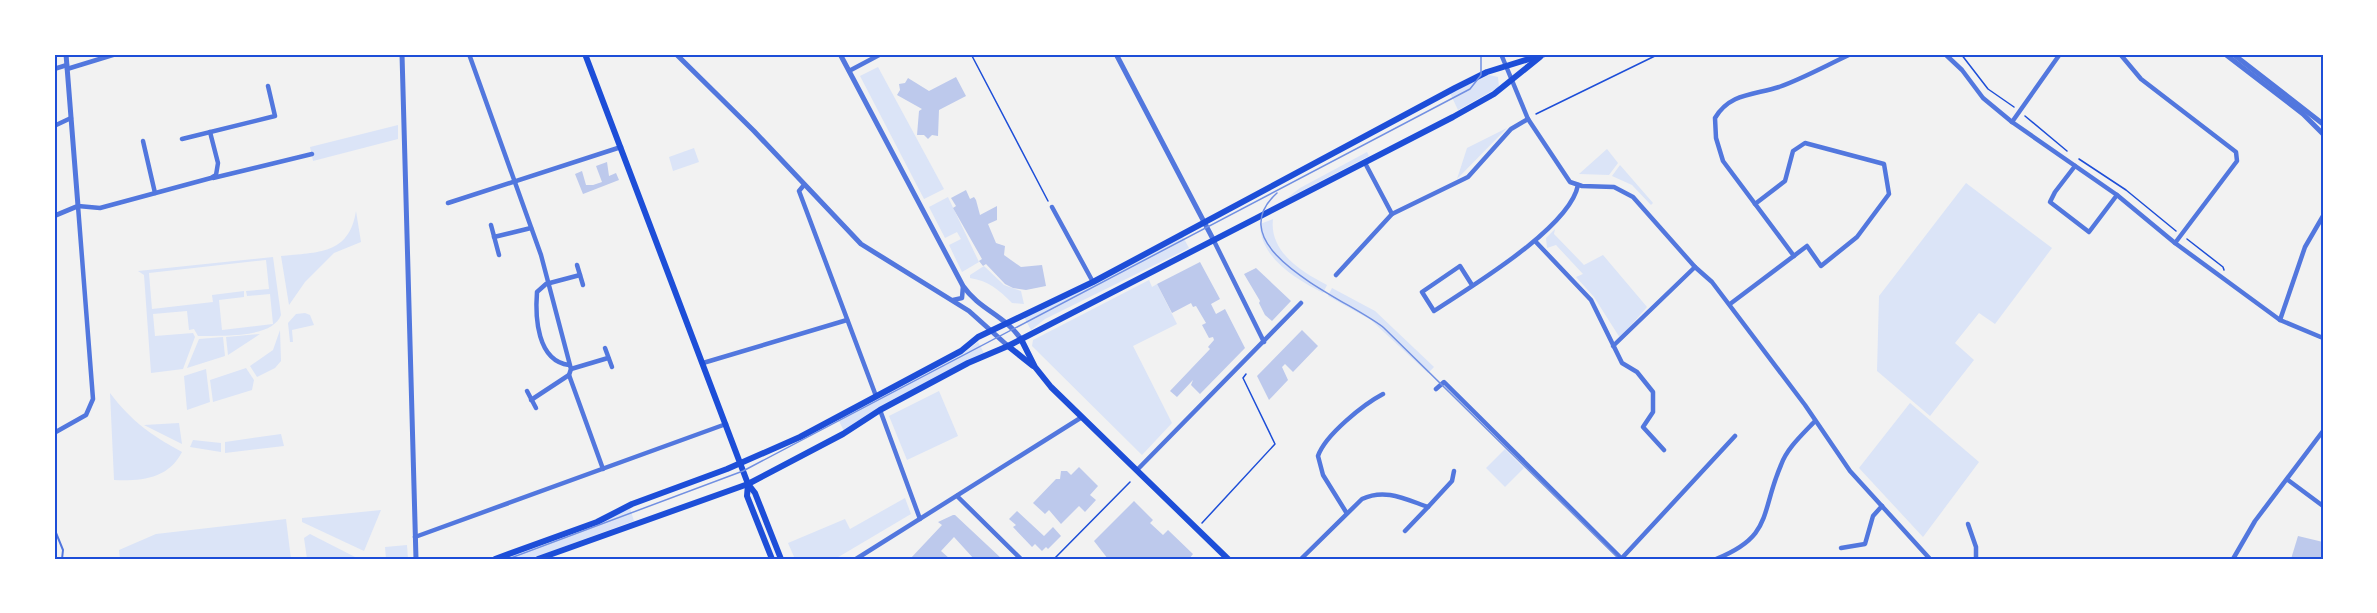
<svg xmlns="http://www.w3.org/2000/svg" width="2377" height="613" font-family="'PT Sans Narrow',sans-serif">
<style>
.green{fill:#dbe4f7;fill-rule:evenodd}
.building{fill:#bdc9ec}
.lines{fill:none;stroke-linecap:round;stroke-linejoin:round}
.path{stroke:#1d4ed8;stroke-width:1.5}
.service{stroke:#5277de;stroke-width:2}
.minor{stroke:#5277de;stroke-width:4.5}
.tertiary{stroke:#5277de;stroke-width:5}
.secondary{stroke:#1d4ed8;stroke-width:6}
.tram{stroke:#7290e2;stroke-width:1.5}
.neatline{fill:none;stroke:#1d4ed8;stroke-width:2}
</style>
<rect width="100%" height="100%" fill="#f2f2f2"/>
<g class="green">
<polygon points="878,67 944,189 924,199 860,76"/>
<polygon points="1489,75 1498,77 1499,87 1458,110 1450,93"/>
<polygon points="398,125 398,139 313,161 310,147"/>
<polygon points="1507,128 1506,129 1457,179 1467,148"/>
<polygon points="694,148 699,162 673,171 669,157"/>
<polygon points="1607,149 1618,163 1609,175 1579,174"/>
<polygon points="1367,152 1369,156 1286,199 1300,188"/>
<polygon points="1620,165 1653,203 1651,205 1632,185 1612,176"/>
<polygon points="1966,183 2052,248 1995,324 1979,313 1955,343 1974,360 1930,416 1877,371 1879,296"/>
<polygon points="948,197 979,262 962,272 949,245 961,239 957,232 945,238 929,207"/>
<path d="M356,211l5,31 -27,11 -29,29 -16,23 -8,-49c37,-4 68,-1 75,-45z"/>
<path d="M1273,219c-4,33 29,53 54,66l-4,8c-27,-14 -63,-35 -63,-69z"/>
<polygon points="1555,229 1554,234 1584,265 1603,255 1647,307 1620,338 1594,297 1576,277 1583,274 1556,245 1547,248 1546,238"/>
<polygon points="1182,235 1189,248 1045,319 1031,330 1024,317 1041,310"/>
<path d="M273,257l8,58c-9,24 -60,20 -83,21l-4,-7 -5,1 -2,-19 -34,3 2,22 38,-3 2,4 -12,32 -32,4 -7,-98 -6,-4zM266,260l3,29 -23,2 1,5 23,-2 3,30 -51,6 -3,-30 25,-3v-6l-32,4 1,7 -61,7 -3,-36z"/>
<path d="M984,266l20,19 17,6 3,13 -12,-1c-13,-13 -23,-22 -42,-25v-3z"/>
<polygon points="1149,280 1152,287 1157,284 1177,324 1133,346 1172,423 1142,455 1032,346 1033,340"/>
<polygon points="1332,288 1375,311 1434,367 1428,373 1371,320 1328,296"/>
<polygon points="305,313 310,315 314,325 292,330 293,342 290,342 288,323 296,314"/>
<polygon points="280,330 281,361 275,368 257,377 250,366 273,350"/>
<polygon points="260,334 228,355 226,337"/>
<polygon points="223,337 225,356 187,368 199,339"/>
<polygon points="978,342 985,355 885,405 844,431 838,419 965,352"/>
<polygon points="246,368 254,380 252,390 213,402 210,380"/>
<polygon points="206,369 210,402 187,410 184,376"/>
<polygon points="939,391 958,436 907,460 889,416"/>
<path d="M110,393c22,29 41,42 72,59 -14,27 -40,29 -68,28z"/>
<polygon points="1910,403 1979,462 1923,537 1859,468"/>
<polygon points="179,423 182,444 144,425"/>
<polygon points="281,434 284,446 225,453 225,442"/>
<polygon points="193,440 221,443 221,452 190,447"/>
<polygon points="1505,449 1524,468 1505,487 1486,468"/>
<polygon points="905,498 911,514 835,559 795,559 788,543 845,519 850,529"/>
<polygon points="630,508 634,521 530,559 501,559"/>
<polygon points="381,510 364,551 302,522 302,518"/>
<polygon points="286,519 291,559 120,559 119,550 156,534"/>
<polygon points="310,534 359,559 307,559 304,538"/>
<polygon points="407,545 408,559 386,559 385,547"/>
</g>
<g class="building">
<polygon points="956,77 966,96 939,110 938,136 932,135 928,139 924,135 917,135 919,111 922,109 897,95 900,90 899,84 905,83 908,78 929,91"/>
<polygon points="607,162 609,176 616,173 619,180 583,194 575,174 582,171 586,185 593,185 602,182 596,166"/>
<polygon points="966,190 970,199 974,197 976,200 980,215 997,206 997,220 988,224 996,243 1005,246 1004,255 1021,267 1042,265 1046,286 1026,290 1013,288 1005,284 986,264 983,266 979,261 982,259 953,208 956,206 951,198"/>
<polygon points="1200,262 1220,299 1211,304 1216,314 1225,309 1245,348 1200,394 1191,385 1193,380 1177,397 1170,391 1210,349 1208,347 1214,340 1213,337 1209,338 1202,325 1206,323 1196,306 1193,307 1191,303 1172,313 1157,284"/>
<polygon points="1256,268 1291,301 1272,321 1265,315 1259,303 1260,301 1244,274"/>
<polygon points="1302,330 1318,346 1293,372 1285,364 1282,367 1288,380 1269,400 1257,376"/>
<polygon points="1079,467 1098,486 1090,495 1096,500 1085,512 1079,506 1061,524 1049,510 1045,514 1033,503 1056,479 1060,479 1061,471 1067,471 1071,475"/>
<polygon points="1134,501 1153,520 1150,523 1163,535 1168,530 1193,554 1189,559 1108,559 1094,541"/>
<polygon points="1017,511 1044,536 1053,527 1061,536 1048,549 1046,547 1042,551 1035,544 1032,547 1013,527 1016,525 1009,519"/>
<polygon points="953,515 955,515 1002,559 974,559 954,537 941,551 950,559 910,559 942,525 938,522"/>
<polygon points="2298,536 2323,542 2323,559 2291,559"/>
</g>
<g class="lines">
<g class="path">
<polyline points="971,54 1048,201"/>
<polyline points="1961,54 1988,89 2014,107"/>
<polyline points="1536,114 1659,54"/>
<polyline points="2025,116 2067,151"/>
<polyline points="2079,159 2126,190 2176,231"/>
<polyline points="2187,239 2223,267 2224,270"/>
<polyline points="1202,523 1275,444 1243,378 1246,374"/>
<polyline points="1054,559 1130,482"/>
</g>
<polyline class="service" points="54,528 63,550 62,559"/>
<g class="minor">
<polyline points="469,54 541,255 571,369 569,375 603,469"/>
<polyline points="1501,54 1528,119 1570,182 1582,186 1614,187 1633,197 1695,267 1712,282 1805,405 1850,471 1930,559"/>
<polyline points="1945,54 1962,70 1983,98 2012,122 2117,195 2175,243 2280,320 2323,338"/>
<polyline points="2120,54 2141,79 2236,152 2237,161 2175,243"/>
<polyline points="54,69 67,65"/>
<polyline points="67,69 116,54"/>
<polyline points="849,71 881,54"/>
<polyline points="2012,122 2060,54"/>
<polyline points="54,126 71,118"/>
<polyline points="182,139 275,116 268,86"/>
<polyline points="143,141 155,193"/>
<polyline points="1365,163 1392,214"/>
<polyline points="2075,166 2055,192 2050,202 2089,232 2117,195"/>
<polyline points="213,178 312,154"/>
<polyline points="804,185 799,191 876,396"/>
<polyline points="448,203 621,147"/>
<polyline points="1052,207 1093,282"/>
<polyline points="491,225 499,255"/>
<polyline points="494,237 531,228"/>
<polyline points="1213,239 1264,342"/>
<polyline points="1535,241 1591,300 1622,363 1637,372 1653,392 1653,412 1643,427 1664,450"/>
<path d="M1794,256l-71,-95 -7,-23 -1,-20c15,-25 39,-23 64,-31 25,-9 48,-22 72,-33"/>
<polyline points="577,265 583,285"/>
<polyline points="1336,275 1392,214 1468,177 1511,129 1528,119"/>
<path d="M1472,285l-12,-19 -38,26 12,19c36,-24 136,-83 144,-126"/>
<polyline points="953,300 962,298 963,286"/>
<polyline points="1730,304 1807,246 1821,266 1857,237 1889,194 1884,164 1805,143 1793,151 1785,181 1755,204"/>
<polyline points="2280,320 2305,247 2323,216"/>
<polyline points="1613,346 1695,267"/>
<polyline points="605,348 612,367"/>
<polyline points="703,363 847,320"/>
<path d="M569,365c-32,-4 -34,-48 -32,-73l9,-8 34,-9"/>
<polyline points="571,369 608,358"/>
<polyline points="1436,389 1444,382 1622,559"/>
<polyline points="527,391 536,408"/>
<polyline points="531,400 569,375"/>
<polyline points="880,410 920,519"/>
<polyline points="54,433 86,415 93,399 78,206 100,208 211,178 216,175 218,163 210,132"/>
<polyline points="1137,470 1301,303"/>
<polyline points="2288,480 2323,506"/>
<polyline points="957,496 1021,559"/>
<path d="M1346,512l-23,-37 -5,-19c7,-21 46,-52 65,-62"/>
<polyline points="1968,524 1976,547 1976,559"/>
<polyline points="1405,531 1428,507"/>
<polyline points="415,537 726,424"/>
<polyline points="1841,548 1865,544 1873,516 1882,506"/>
<polyline points="1622,558 1735,436"/>
<polyline points="856,559 1082,417"/>
<path d="M1301,559l61,-60c23,-11 43,0 66,8l24,-26 2,-10"/>
<path d="M1716,559c57,-23 44,-45 65,-94 6,-17 22,-31 34,-44"/>
<polyline points="2233,559 2255,521 2323,431"/>
</g>
<g class="tertiary">
<polyline points="402,54 416,559"/>
<polyline points="676,54 754,131 861,244 969,311 1008,346"/>
<path d="M840,54l123,232c17,24 40,28 58,53"/>
<polyline points="1116,54 1213,239"/>
<polyline points="2225,54 2303,114 2323,134"/>
<polyline points="2233,54 2323,124"/>
<polyline points="54,216 78,206 66,54"/>
</g>
<g class="secondary">
<polyline points="585,54 748,484 755,493 781,559"/>
<polyline points="1021,339 1035,367 1051,387 1228,559"/>
<polyline points="1008,346 1033,366"/>
<polyline points="748,484 747,496 772,559"/>
<polyline points="495,559 597,522 632,504 727,469 800,437 961,351 978,337 1093,282 1455,88 1487,72 1545,54"/>
<polyline points="538,559 748,484 843,434 880,410 968,363 1008,346 1453,117 1494,94 1540,57"/>
</g>
<g class="tram">
<path d="M1277,193c-63,57 77,109 107,135l235,231"/>
<polyline points="508,559 743,471 1470,89 1481,75 1481,54"/>
</g>
</g>
<rect width="2377" height="613" fill="none" stroke="#ffffff" stroke-width="111"/>
<rect x="56" y="56" width="2266" height="502" class="neatline"/>
</svg>
